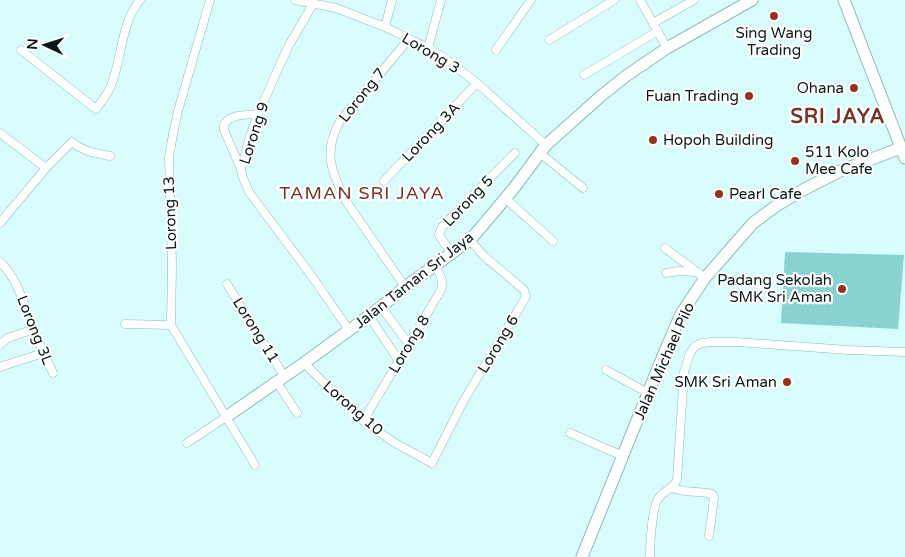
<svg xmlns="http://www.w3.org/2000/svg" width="905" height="557" font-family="'Varela Round',sans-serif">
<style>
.park{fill:#88d3d2}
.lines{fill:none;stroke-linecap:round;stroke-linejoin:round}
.street-casing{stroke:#8cbab9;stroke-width:9}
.secondary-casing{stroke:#8cbab9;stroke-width:13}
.street{stroke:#fff;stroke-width:8}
.secondary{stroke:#fff;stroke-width:11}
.poi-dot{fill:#9a311b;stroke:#fff;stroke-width:2}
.labels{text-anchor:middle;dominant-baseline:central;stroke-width:4.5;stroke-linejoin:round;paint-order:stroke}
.poi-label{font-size:15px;fill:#071919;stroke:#fff;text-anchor:end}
.street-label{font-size:15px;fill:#071919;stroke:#fff}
.quarter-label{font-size:18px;letter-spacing:1px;fill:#783324;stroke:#fff}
.district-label{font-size:20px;font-weight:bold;letter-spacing:1px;fill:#783324;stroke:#fff}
</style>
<rect width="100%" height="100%" fill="#d8fdfc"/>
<polygon class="park" points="785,252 904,255 898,329 781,323"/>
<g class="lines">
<defs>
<g id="street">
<polyline points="210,0 178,111 173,134 169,157 172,264 171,325 255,465"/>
<polyline points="295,0 336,8 385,27 428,48 443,57 477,83 546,145"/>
<polyline points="640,0 667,48"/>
<polyline points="313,4 288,47 258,114 250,136 241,169 243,178 249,192 311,275 349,330"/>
<polyline points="653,23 694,0"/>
<polyline points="385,27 392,0"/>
<polyline points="549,40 614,0"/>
<polyline points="428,48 441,0"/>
<path d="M21,50l75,59c5,-7 11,-14 15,-23 11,-28 10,-63 29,-86"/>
<polyline points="496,50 531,0"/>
<polyline points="584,75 658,31"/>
<polyline points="0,133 46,168"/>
<polyline points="541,154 583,188"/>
<path d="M241,169l-17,-39v-5c5,-11 23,-10 34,-11"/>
<polyline points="384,181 477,83"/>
<polyline points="505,198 553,241"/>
<path d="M0,223l46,-55 26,-26c12,10 24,11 38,14"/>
<polyline points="665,248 705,278"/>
<polyline points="451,253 439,235 442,227 515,153"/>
<path d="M0,262c16,15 22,36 29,56 8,18 15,37 24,55"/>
<polyline points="666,273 679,271 695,272"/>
<polyline points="227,284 284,376"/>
<path d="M405,287l-59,-86c-15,-29 -23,-50 -6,-80l69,-82"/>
<polyline points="381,307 409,344"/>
<polyline points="369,316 399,361"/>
<polyline points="125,324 171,325"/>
<polyline points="0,344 8,338 34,329"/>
<polyline points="304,363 363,421 395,443 432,463 464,400 526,297 524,290 483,255 470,240"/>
<polyline points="0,367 43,353"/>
<polyline points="606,370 648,393"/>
<polyline points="276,381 297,413"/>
<path d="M363,421l78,-131c3,-10 -1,-16 -6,-25"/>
<polyline points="570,433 623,456"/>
<polyline points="187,443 226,417"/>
<polyline points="671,488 685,491 708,493 713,495 714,498 709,536"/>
<path d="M650,557c0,-12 2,-49 8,-58 5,-8 15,-10 19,-19l7,-108 6,-19 5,-7 7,-3 9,-1h25l112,8 57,2"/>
</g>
<g id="secondary">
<polyline points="844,0 905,158"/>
<polyline points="226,417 304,363 381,307 405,287 470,240 483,225 514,188 546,145 601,96 626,76 667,48 752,0"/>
<polyline points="582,557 665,351 681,314 705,278 753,223 776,206 801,191 842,170 901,148"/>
</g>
</defs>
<use href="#street" class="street-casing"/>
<use href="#secondary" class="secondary-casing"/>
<use href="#street" class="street"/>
<use href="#secondary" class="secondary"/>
</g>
<g class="poi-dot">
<circle cx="774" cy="16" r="5"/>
<circle cx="854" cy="88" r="5"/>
<circle cx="749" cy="96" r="5"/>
<circle cx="653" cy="140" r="5"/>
<circle cx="795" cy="161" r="5"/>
<circle cx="719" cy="194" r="5"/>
<circle cx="842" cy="289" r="5"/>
<circle cx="787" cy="382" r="5"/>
</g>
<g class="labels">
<g class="poi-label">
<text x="774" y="33" text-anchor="middle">Sing Wang<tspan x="774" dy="17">Trading</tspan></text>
<text x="844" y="88">Ohana</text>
<text x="739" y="96">Fuan Trading</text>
<text x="663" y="140" text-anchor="start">Hopoh Building</text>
<text x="805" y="152" text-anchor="start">511 Kolo<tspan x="805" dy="17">Mee Cafe</tspan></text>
<text x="729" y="194" text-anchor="start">Pearl Cafe</text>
<text x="832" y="280">Padang Sekolah<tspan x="832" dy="17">SMK Sri Aman</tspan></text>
<text x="777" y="382">SMK Sri Aman</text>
</g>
<g class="street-label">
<text transform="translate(431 53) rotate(31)">Lorong 3</text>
<text transform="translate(362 95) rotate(-51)">Lorong 7</text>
<text transform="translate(431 132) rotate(-46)">Lorong 3A</text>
<text transform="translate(254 133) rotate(-72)">Lorong 9</text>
<text transform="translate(468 201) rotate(-46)">Lorong 5</text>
<text transform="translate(170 213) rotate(-92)">Lorong 13</text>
<text transform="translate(414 280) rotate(-38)">Jalan Taman Sri Jaya</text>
<text transform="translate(35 330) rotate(68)">Lorong 3L</text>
<text transform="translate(256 330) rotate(58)">Lorong 11</text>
<text transform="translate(409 344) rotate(-59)">Lorong 8</text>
<text transform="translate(498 344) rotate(-59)">Lorong 6</text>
<text transform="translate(664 361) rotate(-66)">Jalan Michael Pilo</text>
<text transform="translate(353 408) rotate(41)">Lorong 10</text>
</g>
<g class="quarter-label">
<text x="362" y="193">TAMAN SRI JAYA</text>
</g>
<g class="district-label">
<text x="838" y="117">SRI JAYA</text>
</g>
</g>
<g transform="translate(45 45) rotate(274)" stroke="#ffffff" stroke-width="4" paint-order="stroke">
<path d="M0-4L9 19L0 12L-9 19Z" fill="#071919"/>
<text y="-8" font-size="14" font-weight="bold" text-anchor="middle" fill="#071919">N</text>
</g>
</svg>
